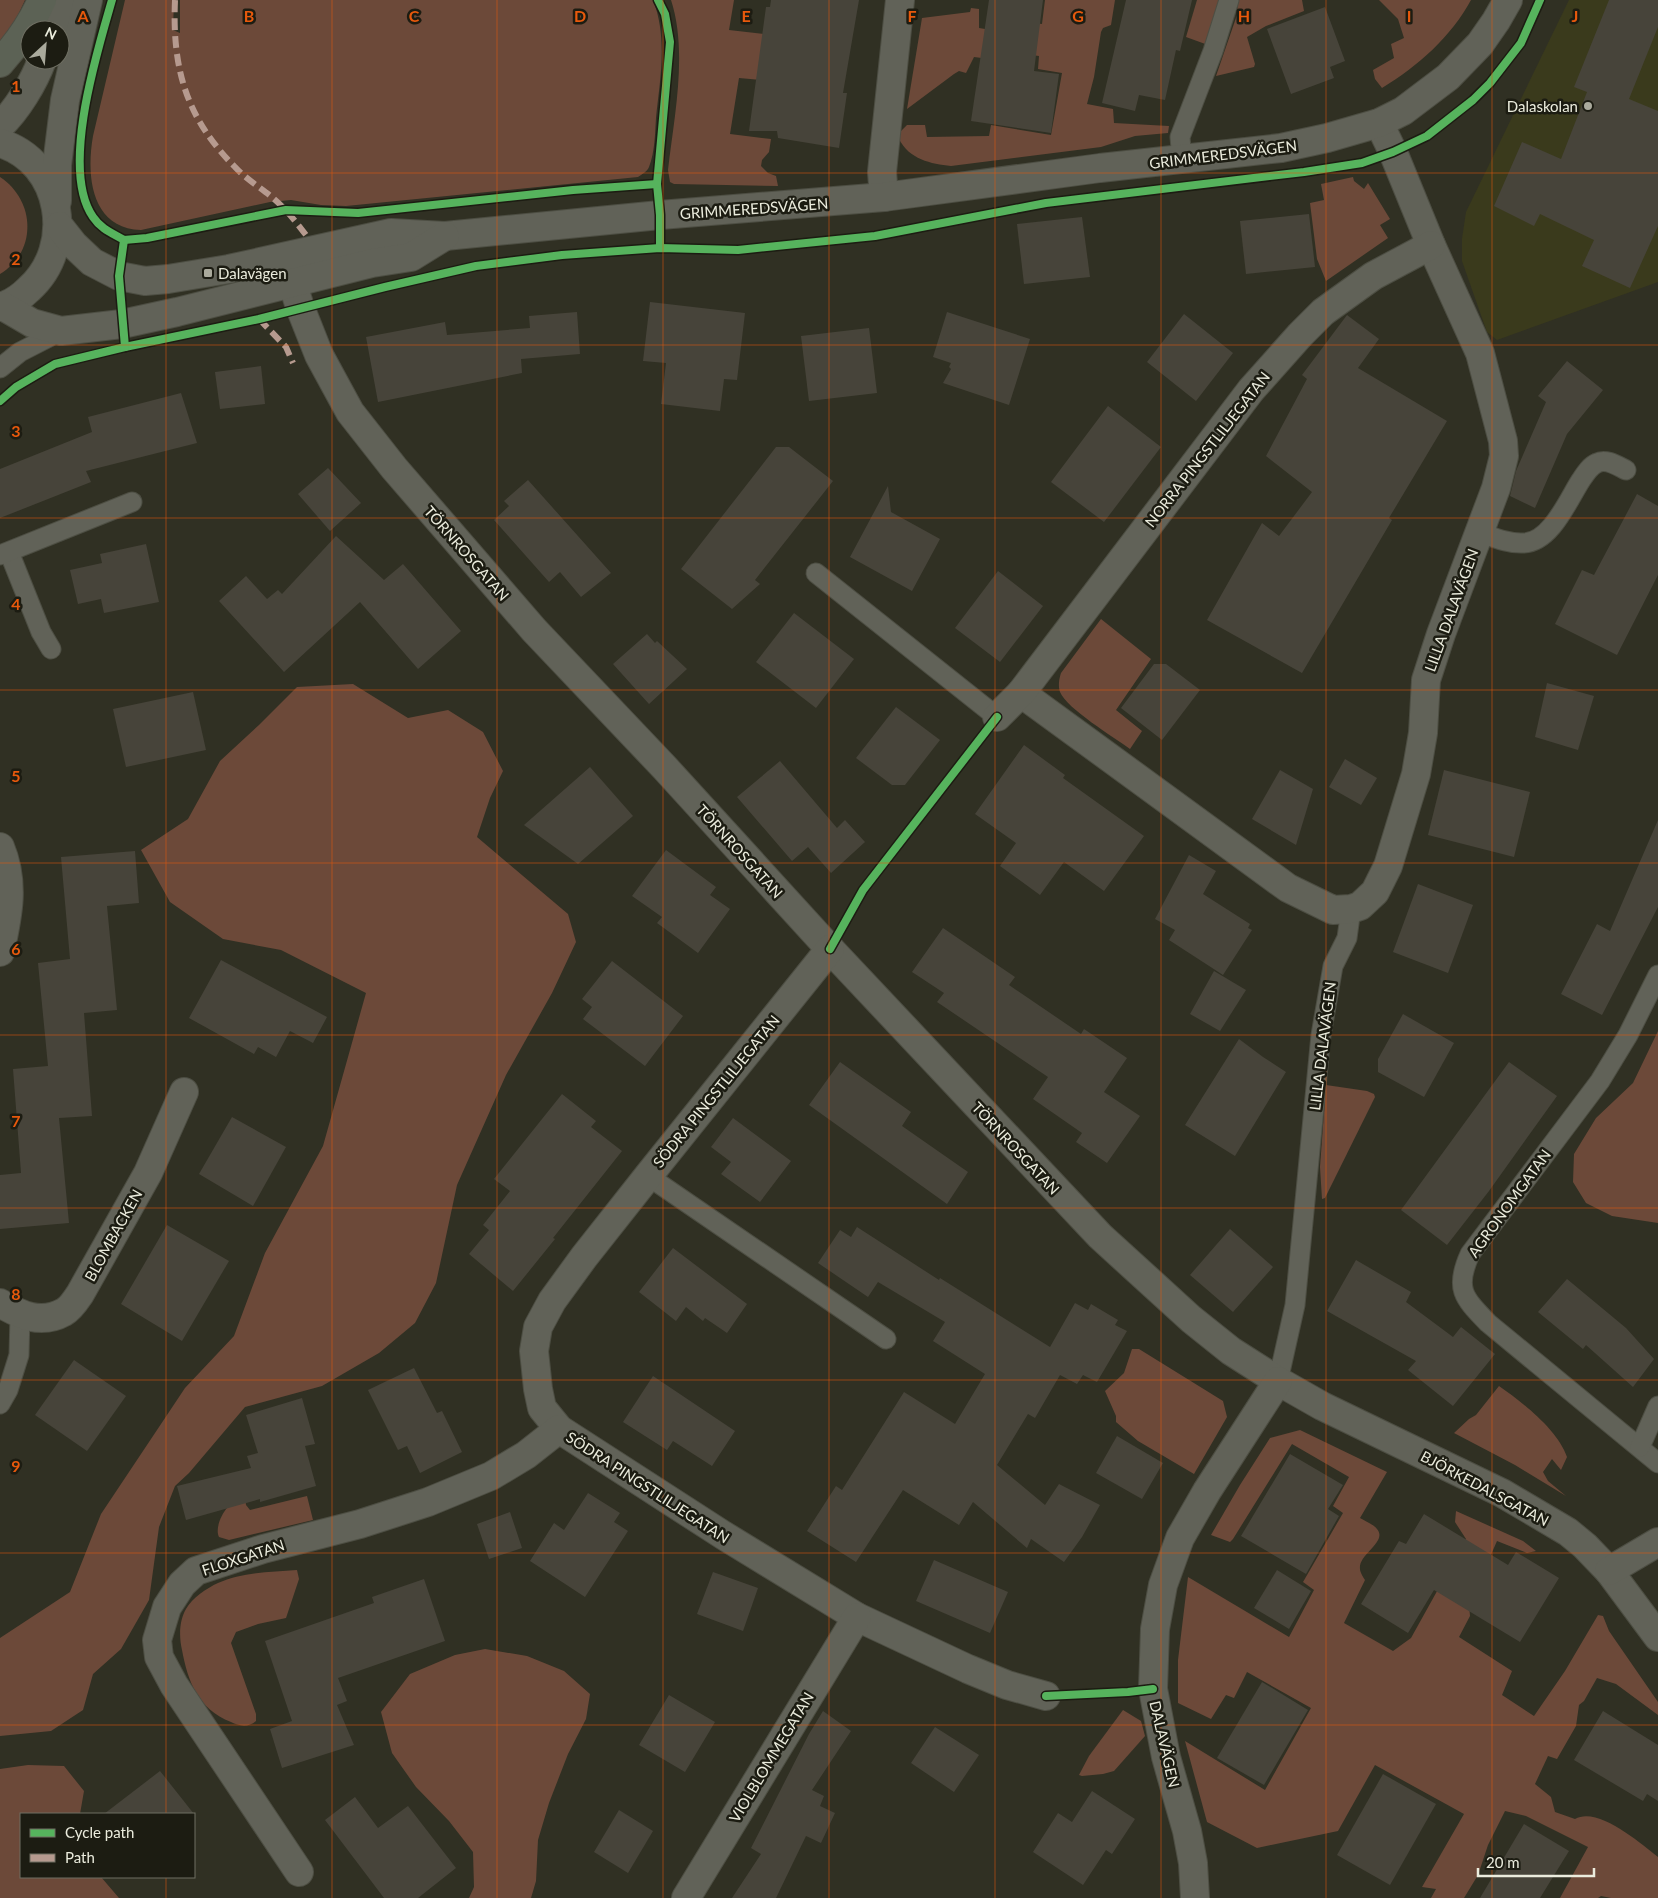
<svg xmlns="http://www.w3.org/2000/svg" width="1658" height="1898" font-family="Lato,sans-serif">
<style>
.built{fill:#3a3a1c}
.green{fill:#6c4939}
.building{fill:#47443a}
.lines{fill:none;stroke-linecap:round;stroke-linejoin:round}
.service-casing{stroke:#4d4e43;stroke-width:21}
.minor-casing{stroke:#4d4e43;stroke-width:30}
.tertiary-casing{stroke:#4d4e43;stroke-width:30}
.trunk-casing{stroke:#4d4e43;stroke-width:30}
.service{stroke:#616258;stroke-width:19}
.minor{stroke:#616258;stroke-width:28}
.tertiary{stroke:#616258;stroke-width:28}
.trunk{stroke:#5c6255;stroke-width:28}
.quiet{stroke:#b69a8f;stroke-width:6;stroke-dasharray:12 6;stroke-linecap:butt}
.cycleway-casing{stroke:#1c1c12;stroke-width:11}
.cycleway{stroke:#56b35d;stroke-width:8}
.grid{fill:none;stroke:#e8590c;stroke-width:1;stroke-opacity:0.55}
.poi-dot{fill:#aaaa9c;stroke:#1c1c12;stroke-width:2}
.labels{text-anchor:middle;dominant-baseline:central;stroke-width:5;stroke-linejoin:round;paint-order:stroke}
.poi-label{font-size:15px;fill:#ebecdd;stroke:#1c1c12;text-anchor:end}
.street-label{font-size:15px;fill:#ebecdd;stroke:#1c1c12}
.grid-label{font-size:16px;text-anchor:middle;font-weight:bold;fill:#e8590c;stroke:#1c1c12;stroke-width:5;stroke-linejoin:round;paint-order:stroke}
</style>
<rect width="100%" height="100%" fill="#303023"/>
<polygon class="built" points="1569,0 1658,0 1658,282 1497,340 1487,332 1462,261 1462,239 1466,212"/>
<g class="green">
<polygon points="0,0 25,0 13,26 0,41"/>
<path d="M125,0h49l-1,30 7,3v-33h473c15,38 7,79 3,118 -1,15 -1,34 -7,49 -2,5 -7,7 -11,10l-292,29 -25,-1 -30,-5 -21,2 -129,28c-50,-2 -55,-54 -48,-94z"/>
<path d="M671,0h63l-5,30 69,8 -13,44 -46,-4 -9,56 41,5 -2,13 -7,8 -1,6 7,7 8,3 2,10 -104,-2 -4,-2 -2,-12c6,-53 20,-118 3,-170z"/>
<path d="M1045,0h70l-4,25 -8,3 -2,4 -7,45 -7,27 26,5 1,14 55,3 -1,7 -33,3 -34,11 -150,19c-20,-2 -42,-7 -52,-27l2,-8 6,-6h18l2,12 62,-1 2,-11 60,10 11,-62 -24,-4 1,-13 -23,-3 -3,9 -39,-5 -8,16 -7,-2 -5,3 -47,35 15,-91 48,-6 1,-4 8,1v19l53,9 2,-14 8,1z"/>
<polygon points="1197,0 1220,0 1208,45 1186,37"/>
<polygon points="1238,0 1302,0 1304,11 1266,26 1247,37 1255,64 1254,67 1216,76 1237,15"/>
<path d="M1379,0h92c-20,37 -53,66 -89,88l-7,-9 -2,-9 21,-12 -3,-14 13,-6 -6,-19z"/>
<path d="M0,177c35,23 38,74 0,97z"/>
<polygon points="1353,177 1354,181 1364,189 1368,183 1390,219 1380,225 1388,238 1326,281 1317,259 1310,203 1324,200 1321,184"/>
<path d="M1101,619l50,40 -35,51 26,21 -12,18c-16,-12 -63,-40 -70,-57 -2,-6 -1,-13 1,-19z"/>
<polygon points="353,684 408,718 448,710 483,732 503,771 490,798 477,837 568,914 576,942 552,993 506,1075 457,1185 436,1283 415,1323 379,1353 322,1386 245,1407 189,1473 175,1486 159,1527 149,1600 121,1649 93,1674 83,1710 51,1731 0,1736 0,1638 70,1592 101,1514 185,1388 234,1336 265,1253 323,1146 366,993 281,950 223,939 170,902 141,850 188,819 220,761 259,725 297,687"/>
<polygon points="1658,1031 1658,1223 1612,1216 1586,1203 1573,1182 1574,1154 1596,1118 1633,1083"/>
<polygon points="1326,1085 1367,1091 1374,1094 1375,1097 1325,1198 1322,1199 1320,1167"/>
<polygon points="1132,1349 1139,1349 1223,1401 1227,1417 1194,1474 1138,1441 1116,1422 1116,1416 1105,1391 1124,1373"/>
<path d="M1499,1386c23,16 59,44 68,71l-6,13 -9,-11 -9,13 5,9 18,15 -51,-31 -61,-32 15,-14 7,-4z"/>
<path d="M1300,1430l87,42 -27,46c5,3 13,6 17,11 11,13 -19,25 -17,40 0,3 3,8 5,11l-21,43 49,28 18,-13 55,-99 -11,-17 1,-11 67,30 13,10 -9,2 -30,-12 -28,64 1,11 -11,21 53,34 -10,24 32,21 31,-45 33,-56 5,1 6,15 49,71v13l-42,-31 -19,-6 -13,23 -5,4 -3,21 -19,33 -9,-3 -13,28 16,13 4,15 20,7c23,-13 65,24 83,38v41h-47l-10,-2 -3,2h-38l28,-51 -62,-31 -21,-5 -17,34 -10,30 -14,23h-33l5,-9 -14,-2 42,-73 -89,-49 -37,66 -81,17 -50,-26 -22,-81 80,49 46,-82 -64,-36 -13,26 -8,-3 -15,24 -33,-16v-43l10,-83 101,60 25,-47 -11,-8 40,-69 -10,-7 16,-29 -57,-33 -59,95 -3,3 -19,-7 29,-50 30,-47z"/>
<path d="M307,1496l6,24 -84,20 -10,-3c-4,-8 2,-22 8,-29 5,-5 12,-8 18,-11l1,8 4,5z"/>
<path d="M297,1570l2,9 -13,39 -28,6 -22,8 -5,11 25,71v7c-8,7 -17,5 -25,1 -33,-13 -43,-40 -49,-72 -3,-13 -3,-29 4,-41 6,-11 21,-21 32,-26 24,-11 53,-11 79,-13z"/>
<polygon points="485,1649 527,1656 564,1671 590,1694 586,1719 568,1754 549,1803 538,1840 536,1881 531,1898 469,1898 474,1887 473,1852 449,1821 416,1787 392,1753 381,1712 410,1674 455,1655"/>
<polygon points="1123,1710 1141,1721 1145,1736 1114,1771 1103,1774 1082,1776 1079,1775 1089,1756"/>
<polygon points="28,1765 64,1766 84,1791 80,1814 21,1814 21,1877 101,1877 119,1898 0,1898 0,1769"/>
</g>
<g class="building">
<polygon points="771,0 859,0 843,93 847,93 839,148 778,138 777,131 749,131 766,7 770,7"/>
<polygon points="989,0 1043,0 1034,71 1059,74 1051,133 971,121"/>
<polygon points="1126,0 1192,0 1180,51 1176,50 1165,100 1139,95 1135,111 1102,103"/>
<polygon points="1609,0 1658,0 1658,27 1629,99 1658,111 1658,226 1630,288 1582,266 1594,240 1540,214 1534,226 1494,206 1522,142 1561,159 1587,92 1574,87"/>
<polygon points="1325,7 1345,61 1330,67 1334,78 1291,94 1267,29"/>
<polygon points="1309,214 1315,267 1246,274 1240,221"/>
<polygon points="1082,217 1090,277 1024,284 1017,224"/>
<polygon points="650,302 745,313 737,380 724,379 720,411 661,404 666,363 643,361"/>
<polygon points="577,312 580,354 521,359 522,373 378,402 366,337 445,322 447,335 530,328 529,316"/>
<polygon points="947,312 1030,339 1009,405 943,383 951,369 949,367 951,363 933,357"/>
<polygon points="1184,314 1233,353 1196,401 1147,362"/>
<polygon points="1347,315 1379,339 1358,368 1447,421 1389,518 1392,520 1302,673 1207,620 1262,523 1279,536 1312,492 1266,456 1307,379 1302,375"/>
<polygon points="869,328 877,393 809,401 801,336"/>
<polygon points="1567,361 1603,390 1567,434 1535,508 1510,496 1516,471 1546,402 1538,396"/>
<polygon points="261,366 265,404 220,409 215,372"/>
<polygon points="181,393 197,443 86,471 91,482 0,518 0,469 92,432 88,417"/>
<polygon points="1108,406 1161,447 1104,522 1051,482"/>
<polygon points="776,447 789,447 833,481 755,580 760,584 732,609 681,569"/>
<polygon points="328,468 361,503 330,531 298,494"/>
<polygon points="528,480 611,573 581,597 560,572 549,582 494,520 509,506 504,501"/>
<polygon points="888,486 891,512 940,539 912,591 850,557"/>
<polygon points="1637,494 1658,506 1658,575 1617,655 1555,624 1582,570 1594,575"/>
<polygon points="336,536 384,580 403,564 461,631 418,669 360,602 284,672 219,601 246,576 267,599 278,590 282,594"/>
<polygon points="146,544 159,602 104,613 101,599 78,604 70,570 102,563 100,554"/>
<polygon points="998,571 1043,606 1000,662 955,628"/>
<polygon points="794,613 854,659 816,708 756,662"/>
<polygon points="647,634 655,643 657,641 687,669 649,704 613,664"/>
<polygon points="1154,664 1166,664 1200,690 1162,740 1121,708"/>
<polygon points="1547,683 1594,696 1578,750 1535,737"/>
<polygon points="193,692 206,750 126,767 113,709"/>
<polygon points="896,707 940,740 905,785 892,785 856,758"/>
<polygon points="1024,745 1065,775 1063,778 1144,836 1104,891 1064,862 1040,895 1000,866 1016,843 975,814"/>
<polygon points="1345,759 1377,778 1361,805 1329,787"/>
<polygon points="780,761 837,828 845,820 865,842 831,873 808,847 792,861 737,797"/>
<polygon points="590,767 633,816 578,864 524,825"/>
<polygon points="1280,770 1313,789 1296,845 1252,819"/>
<polygon points="1444,770 1530,792 1514,857 1428,835"/>
<polygon points="1658,820 1658,907 1602,1015 1561,994 1597,924 1610,931"/>
<polygon points="666,850 716,887 710,895 730,909 698,953 657,923 662,917 632,896"/>
<polygon points="135,851 139,903 107,906 117,1010 84,1013 92,1116 59,1118 69,1223 0,1229 0,1175 21,1173 13,1069 48,1066 38,963 70,959 61,857"/>
<polygon points="1189,855 1216,871 1203,894 1250,924 1248,928 1252,930 1223,975 1169,940 1175,930 1155,919"/>
<polygon points="1418,884 1473,905 1448,973 1393,952"/>
<polygon points="943,928 1015,977 1009,985 1081,1034 1084,1029 1127,1058 1104,1092 1140,1116 1107,1163 1076,1142 1082,1133 1033,1099 1048,1077 937,1002 944,993 912,972"/>
<polygon points="221,960 327,1017 313,1043 290,1031 276,1057 258,1047 254,1054 189,1018"/>
<polygon points="612,961 683,1016 645,1066 583,1019 592,1007 582,999"/>
<polygon points="1214,971 1246,990 1220,1031 1190,1014"/>
<polygon points="1403,1014 1454,1043 1424,1097 1378,1072 1378,1059"/>
<polygon points="1239,1039 1263,1057 1286,1072 1235,1156 1185,1125"/>
<polygon points="840,1062 911,1112 902,1126 968,1172 947,1204 809,1105"/>
<polygon points="1509,1062 1557,1096 1489,1191 1447,1245 1401,1210"/>
<polygon points="562,1094 596,1121 591,1127 622,1151 553,1238 555,1239 513,1291 469,1254 489,1230 483,1225 510,1191 494,1179"/>
<polygon points="232,1117 286,1147 253,1206 199,1174"/>
<polygon points="733,1118 791,1161 760,1202 721,1174 731,1162 711,1147"/>
<polygon points="167,1225 229,1261 182,1341 121,1304"/>
<polygon points="857,1227 939,1280 940,1278 1050,1347 1075,1303 1088,1310 1091,1304 1118,1320 1115,1325 1127,1331 1097,1382 1083,1375 1077,1384 1060,1375 1035,1418 1028,1414 997,1465 1045,1505 1059,1484 1100,1505 1082,1537 1064,1562 1031,1539 1027,1548 973,1502 959,1525 903,1490 856,1562 807,1531 836,1486 842,1490 904,1392 955,1424 985,1374 933,1341 945,1322 878,1282 868,1297 818,1263 840,1230 851,1237"/>
<polygon points="1230,1229 1273,1267 1233,1312 1190,1275"/>
<polygon points="673,1248 747,1304 727,1333 705,1318 703,1321 686,1307 676,1321 639,1292"/>
<polygon points="1356,1260 1411,1292 1406,1302 1453,1337 1461,1327 1495,1354 1453,1406 1408,1370 1416,1361 1327,1311"/>
<polygon points="1567,1279 1626,1328 1654,1359 1633,1387 1586,1345 1583,1349 1538,1312"/>
<polygon points="74,1360 126,1396 87,1451 35,1415"/>
<polygon points="414,1368 437,1413 442,1411 462,1452 420,1473 407,1446 398,1450 368,1390"/>
<polygon points="653,1376 735,1431 712,1466 673,1441 667,1450 623,1422"/>
<polygon points="302,1398 315,1444 305,1446 316,1486 260,1502 260,1499 186,1520 177,1486 251,1468 247,1456 258,1453 246,1415"/>
<polygon points="1117,1436 1163,1463 1142,1499 1096,1473"/>
<polygon points="1290,1454 1343,1485 1328,1509 1339,1516 1306,1574 1241,1536"/>
<polygon points="588,1493 620,1513 614,1522 628,1531 585,1597 530,1561 554,1523 564,1530"/>
<polygon points="510,1512 522,1548 489,1559 477,1524"/>
<polygon points="1424,1514 1508,1565 1516,1552 1559,1578 1520,1642 1434,1590 1408,1633 1361,1604 1399,1541 1406,1544"/>
<polygon points="934,1560 1008,1592 990,1633 916,1601"/>
<polygon points="1277,1570 1311,1591 1289,1629 1254,1608"/>
<polygon points="713,1572 758,1588 743,1631 697,1614"/>
<polygon points="424,1579 445,1641 338,1678 347,1701 337,1705 354,1745 282,1768 270,1729 292,1721 265,1641 374,1603 372,1597"/>
<polygon points="1262,1682 1308,1710 1264,1785 1217,1758"/>
<polygon points="669,1695 715,1722 685,1772 639,1745"/>
<polygon points="823,1711 851,1731 812,1790 824,1796 820,1806 835,1813 821,1843 806,1836 776,1898 732,1898 761,1854 751,1848 809,1734"/>
<polygon points="1603,1711 1658,1745 1658,1801 1647,1794 1643,1801 1574,1760"/>
<polygon points="935,1727 979,1755 954,1792 911,1763"/>
<polygon points="160,1771 194,1814 104,1814"/>
<polygon points="1383,1774 1436,1804 1390,1885 1337,1855"/>
<polygon points="1092,1791 1135,1819 1112,1854 1106,1850 1083,1885 1033,1852 1058,1813 1072,1822"/>
<polygon points="355,1797 378,1828 408,1806 456,1868 418,1898 384,1898 325,1820"/>
<polygon points="619,1810 653,1831 628,1873 594,1852"/>
<polygon points="1524,1824 1569,1851 1540,1898 1480,1898"/>
</g>
<g class="lines">
<defs>
<g id="service">
<polyline points="1182,160 1180,137 1213,51 1229,0"/>
<polyline points="0,368 20,352 61,331"/>
<path d="M1479,532c14,5 29,12 45,11 27,-1 44,-43 57,-63 4,-6 9,-14 16,-17 9,-5 21,3 29,7"/>
<polyline points="9,552 41,632 51,649"/>
<polyline points="0,555 132,502"/>
<polyline points="816,573 997,717"/>
<path d="M1658,975l-30,60 -28,46 -130,173c-16,35 -6,44 18,69l170,140"/>
<polyline points="648,1176 886,1339"/>
<polyline points="1278,1381 1295,1305 1321,1035 1333,966 1347,938 1351,909"/>
<polyline points="0,1404 8,1390 19,1355 20,1315"/>
<polyline points="1640,1447 1658,1406"/>
</g>
<g id="minor">
<polyline points="884,197 882,172 900,0"/>
<polyline points="285,260 300,307 319,355 350,412 394,468 534,630 665,768 830,949 1100,1236 1191,1319 1231,1351 1278,1381 1322,1406 1502,1493 1568,1532 1585,1546 1609,1571 1658,1637"/>
<polyline points="1021,693 1288,888 1333,910 1351,909 1360,906 1375,892 1388,866 1416,774 1423,733 1426,680 1441,634 1496,488 1504,456 1503,441 1480,353 1431,245 1393,152 1379,123"/>
<polyline points="997,717 1021,693 1251,390 1300,335 1323,312 1373,276 1431,245"/>
<path d="M0,847c15,36 8,68 0,105"/>
<polyline points="830,949 648,1176 584,1257 552,1301 538,1327 534,1351 538,1389 542,1408 559,1429 723,1535 857,1617 968,1669 1007,1685 1046,1696"/>
<path d="M0,1303c20,12 41,22 64,9 6,-3 12,-12 16,-18l68,-121 36,-81"/>
<polyline points="1609,1571 1658,1542"/>
<polyline points="299,1872 174,1685 159,1657 157,1640 167,1607 182,1584 196,1571 263,1549 360,1524 428,1502 491,1476 526,1455 559,1429"/>
<polyline points="686,1898 857,1617"/>
<polyline points="1195,1898 1193,1863 1187,1831 1166,1757 1153,1689 1155,1629 1163,1585 1180,1538 1207,1491 1278,1381"/>
</g>
<g id="tertiary">
<polyline points="54,30 66,0"/>
<path d="M0,126c17,-16 34,-44 42,-66"/>
<path d="M0,143c63,19 76,104 29,146 -8,8 -18,15 -29,18"/>
<polyline points="57,201 57,165 65,100 88,0"/>
<polyline points="59,226 74,245 92,262 119,276 145,281 168,279 229,269 391,233 445,236 660,215 884,197 1100,168 1281,148 1327,138 1379,123 1403,111 1448,77 1480,44 1496,21 1508,0"/>
<polyline points="3,306 32,323 61,331 122,324 177,312 372,263 411,257 445,236"/>
</g>
<path id="trunk" d="M0,63c17,-19 32,-40 42,-63"/>
</defs>
<use href="#service" class="service-casing"/>
<use href="#minor" class="minor-casing"/>
<use href="#tertiary" class="tertiary-casing"/>
<use href="#trunk" class="trunk-casing"/>
<use href="#service" class="service"/>
<use href="#minor" class="minor"/>
<use href="#tertiary" class="tertiary"/>
<use href="#trunk" class="trunk"/>
<g class="quiet">
<path d="M175,0c-3,68 11,118 60,167 11,12 26,21 38,31 13,11 23,24 33,37"/>
<polyline points="259,319 286,347 293,363"/>
</g>
<defs>
<g id="cycleway">
<polyline points="658,0 665,14 670,42 657,184 660,215 660,248"/>
<polyline points="124,240 147,238 286,210 358,213 573,190 657,184"/>
<polyline points="125,347 259,319 385,287 476,266 562,255 660,248 738,250 875,236 1046,203 1304,172 1362,163 1393,152 1427,136 1473,100 1490,83 1521,43 1540,0"/>
<path d="M0,401l16,-14 39,-23 70,-17 -6,-71 5,-36c-12,-7 -23,-11 -31,-23 -33,-47 4,-165 19,-217"/>
<polyline points="830,949 863,890 997,717"/>
<polyline points="1046,1696 1128,1692 1153,1689"/>
</g>
</defs>
<use href="#cycleway" class="cycleway-casing"/>
<use href="#cycleway" class="cycleway"/>
</g>
<path class="grid" d="M166,0v1814M332,0v1898M497,0v1898M663,0v1898M829,0v1898M995,0v1898M1161,0v1898M1326,0v1898M1492,0v1898M0,173h1658M0,345h1658M0,518h1658M0,690h1658M0,863h1658M0,1035h1658M0,1208h1658M0,1380h1658M0,1553h1658M0,1725h1658M166,1877v21"/>
<g class="poi-dot">
<circle cx="1588" cy="106" r="5"/>
<rect x="203" y="268" width="10" height="10" rx="2.5"/>
</g>
<g class="labels">
<g class="poi-label">
<text x="1578" y="106">Dalaskolan</text>
<text x="218" y="273" text-anchor="start">Dalavägen</text>
</g>
<g class="street-label">
<text transform="translate(1223 154) rotate(-7)">GRIMMEREDSVÄGEN</text>
<text transform="translate(754 208) rotate(-4)">GRIMMEREDSVÄGEN</text>
<text transform="translate(1207 449) rotate(-52)">NORRA PINGSTLILJEGATAN</text>
<text transform="translate(467 553) rotate(49)">TÖRNROSGATAN</text>
<text transform="translate(1451 610) rotate(-70)">LILLA DALAVÄGEN</text>
<text transform="translate(740 851) rotate(48)">TÖRNROSGATAN</text>
<text transform="translate(1322 1046) rotate(-83)">LILLA DALAVÄGEN</text>
<text transform="translate(716 1091) rotate(-51)">SÖDRA PINGSTLILJEGATAN</text>
<text transform="translate(1016 1148) rotate(47)">TÖRNROSGATAN</text>
<text transform="translate(1509 1203) rotate(-54)">AGRONOMGATAN</text>
<text transform="translate(113 1235) rotate(-61)">BLOMBACKEN</text>
<text transform="translate(648 1487) rotate(33)">SÖDRA PINGSTLILJEGATAN</text>
<text transform="translate(1485 1488) rotate(28)">BJÖRKEDALSGATAN</text>
<text transform="translate(243 1557) rotate(-18)">FLOXGATAN</text>
<text transform="translate(1165 1744) rotate(77)">DALAVÄGEN</text>
<text transform="translate(771 1757) rotate(-59)">VIOLBLOMMEGATAN</text>
</g>
</g>
<g class="grid-label">
<text x="83" y="22">A</text>
<text x="249" y="22">B</text>
<text x="414" y="22">C</text>
<text x="580" y="22">D</text>
<text x="746" y="22">E</text>
<text x="912" y="22">F</text>
<text x="1078" y="22">G</text>
<text x="1244" y="22">H</text>
<text x="1409" y="22">I</text>
<text x="1575" y="22">J</text>
<text x="16" y="92">1</text>
<text x="16" y="265">2</text>
<text x="16" y="437">3</text>
<text x="16" y="610">4</text>
<text x="16" y="782">5</text>
<text x="16" y="955">6</text>
<text x="16" y="1127">7</text>
<text x="16" y="1300">8</text>
<text x="16" y="1472">9</text>
</g>
<rect x="20" y="1813" width="175" height="65" fill="#1c1c12" stroke="#6f6f63"/>
<rect x="30" y="1829" width="25" height="8" fill="#56b35d" stroke="#6f6f63"/>
<text x="65" y="1838" font-size="15" fill="#ebecdd">Cycle path</text>
<rect x="30" y="1854" width="25" height="8" fill="#b69a8f" stroke="#6f6f63"/>
<text x="65" y="1863" font-size="15" fill="#ebecdd">Path</text>
<g transform="translate(45 45) rotate(26)"><circle r="24" fill="#1c1c12" stroke="#6f6f63"/>
<path d="M0-4L9 19L0 12L-9 19Z" fill="#aaaa9c"/>
<text y="-8" font-size="14" font-weight="bold" text-anchor="middle" fill="#ebecdd">N</text>
</g>
<path d="M1478 1868v8h116v-8" fill="none" stroke="#ebecdd" stroke-width="2.5"/>
<text x="1486" y="1868" font-size="15" fill="#ebecdd" stroke="#1c1c12" stroke-width="4" paint-order="stroke">20 m</text>
</svg>
